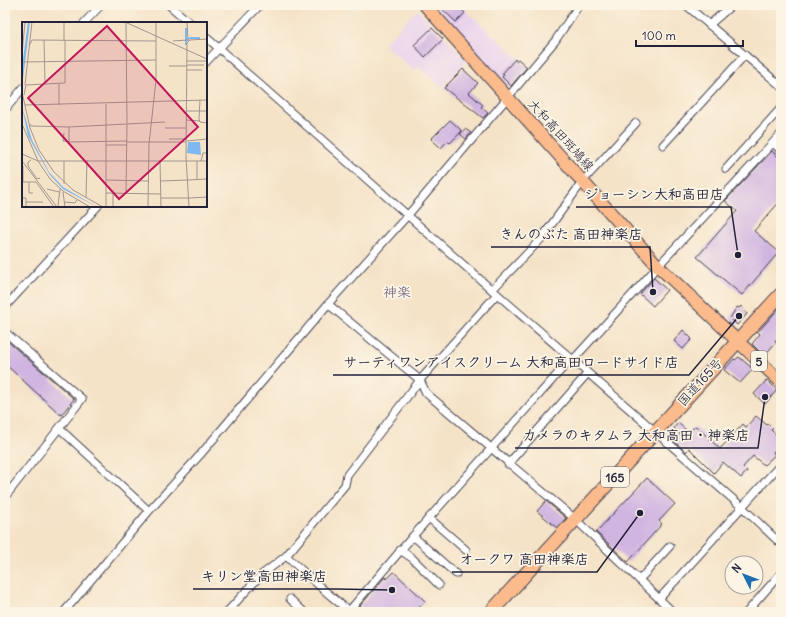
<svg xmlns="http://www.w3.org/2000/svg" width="786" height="617" font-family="Delius,'Klee One',sans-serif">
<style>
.built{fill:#e9d2ed}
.building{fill:#d1b5e1}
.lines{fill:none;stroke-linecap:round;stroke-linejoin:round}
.street-casing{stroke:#423f50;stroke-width:9}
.primary-casing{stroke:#423f50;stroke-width:14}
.highway-casing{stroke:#423f50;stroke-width:15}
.street{stroke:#fff;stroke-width:7}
.primary{stroke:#fbbb8c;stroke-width:12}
.highway{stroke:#fbbb8c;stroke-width:13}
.labels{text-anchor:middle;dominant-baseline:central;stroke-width:3.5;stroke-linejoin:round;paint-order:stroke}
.shield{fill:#fcf5e5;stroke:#63616e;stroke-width:1}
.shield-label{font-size:12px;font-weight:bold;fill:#22223b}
.street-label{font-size:13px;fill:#22223b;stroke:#fcf5e5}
.neighbourhood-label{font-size:14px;fill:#5f5575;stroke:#fcf5e5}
.inset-river{fill:none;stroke:#7eb8ef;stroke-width:2}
.inset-road{fill:none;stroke:#a19690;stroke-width:1}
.view{fill:#c2185b;fill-opacity:0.15;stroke:#c2185b;stroke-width:2}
.inset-edge{fill:none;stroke:#22223b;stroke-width:2}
.leader{fill:none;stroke:#22223b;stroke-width:1.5}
.callout-dot{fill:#22223b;stroke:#fcf5e5;stroke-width:1.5}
.callout-label{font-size:14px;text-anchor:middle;font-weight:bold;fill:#22223b;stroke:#fcf5e5;stroke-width:3.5;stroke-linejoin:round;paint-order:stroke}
</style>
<rect width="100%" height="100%" fill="#fcf5e5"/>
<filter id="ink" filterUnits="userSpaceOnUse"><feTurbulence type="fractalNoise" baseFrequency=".025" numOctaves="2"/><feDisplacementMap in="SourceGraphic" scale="8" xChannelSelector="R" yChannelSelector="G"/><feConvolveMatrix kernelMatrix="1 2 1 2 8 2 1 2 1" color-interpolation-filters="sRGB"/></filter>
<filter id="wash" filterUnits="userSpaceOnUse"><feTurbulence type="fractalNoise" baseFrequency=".012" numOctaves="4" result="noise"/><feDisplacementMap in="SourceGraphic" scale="16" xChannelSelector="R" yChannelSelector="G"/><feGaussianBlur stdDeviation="0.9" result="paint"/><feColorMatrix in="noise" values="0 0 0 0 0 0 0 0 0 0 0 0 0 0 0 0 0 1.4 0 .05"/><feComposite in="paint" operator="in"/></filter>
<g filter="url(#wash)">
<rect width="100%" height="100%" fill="#f5e3c8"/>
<g class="built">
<polygon points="433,5 459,5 529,67 509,89"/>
<polygon points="417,10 467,60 442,87 418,67 414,71 384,44"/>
</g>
<g id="blocks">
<g class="building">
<polygon points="444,5 456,5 465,13 456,22 441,8"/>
<polygon points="432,28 443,39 425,57 414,45"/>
<polygon points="515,59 516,61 518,59 527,67 511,86 502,77 504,75 502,74"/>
<polygon points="463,69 478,83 469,93 483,105 481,107 488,113 483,118 444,88"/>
<polygon points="450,120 462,131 450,143 447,141 441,148 431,139"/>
<polygon points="465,129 471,133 466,139 460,134"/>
<polygon points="772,151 781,160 781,200 754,231 779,252 742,295 697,257 737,211 725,201"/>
<polygon points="654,278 667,290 653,306 640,294"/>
<polygon points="741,306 747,314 737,325 730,318 737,307 739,308"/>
<polygon points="781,306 781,333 775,341 776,342 764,356 752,344 760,334 758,332"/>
<polygon points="683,330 692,339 683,349 674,341"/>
<polygon points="5,339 74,399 61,415 5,364"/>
<polygon points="739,357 753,369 740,383 724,370 734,359 735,360"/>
<polygon points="767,380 777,390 765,404 754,394"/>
<polygon points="756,416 767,425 769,424 773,428 771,430 781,439 781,444 773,452 775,455 764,465 753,456 743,467 747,471 741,478 723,462 714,473 689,448 686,452 674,441 680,434 674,428 678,423 688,432 696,426 720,449 743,424 746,427"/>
<polygon points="647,478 675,504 659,521 662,524 628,562 596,532"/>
<polygon points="546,501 566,518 557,528 537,511"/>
<polygon points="394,572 425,601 415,612 367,612 360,606 385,577 387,579"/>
</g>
</g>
</g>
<g filter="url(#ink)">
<use href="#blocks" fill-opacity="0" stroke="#423f50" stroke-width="1"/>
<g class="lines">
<defs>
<g id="street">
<polyline points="169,5 190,23"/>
<polyline points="686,5 781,86"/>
<polyline points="84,23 101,5"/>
<polyline points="709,25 732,5"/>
<polyline points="206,37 492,290"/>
<polyline points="206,62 260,5"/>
<polyline points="5,110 23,88"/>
<polyline points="773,143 781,150"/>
<polyline points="663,145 745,55"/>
<polyline points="726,169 781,108"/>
<polyline points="497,294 742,507 781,544"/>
<polyline points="328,304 420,380 426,393 575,519 673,612"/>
<polyline points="5,307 98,206"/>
<polyline points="5,332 82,399 5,497"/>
<polyline points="572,361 658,266 781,134"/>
<polyline points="60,429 149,511"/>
<polyline points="508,464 587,374"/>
<polyline points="429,518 466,550"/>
<polyline points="413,536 456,574"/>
<polyline points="400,550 412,558 439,585"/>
<polyline points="286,556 325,591 349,611 413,536 570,360"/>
<polyline points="639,580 670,546"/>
<polyline points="290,599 304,612"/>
<polyline points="659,599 781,464"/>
<polyline points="64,612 149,511 200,455 328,304 408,215 508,97 555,41 579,5"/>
<polyline points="227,612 260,576 286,556 345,485 347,475 420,380 497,294 492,290 541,239 583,181 636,123"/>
<polyline points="747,612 781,573"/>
</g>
<polyline id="primary" points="425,5 658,266 781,382"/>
<polyline id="highway" points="491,612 781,294"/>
</defs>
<use href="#street" class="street-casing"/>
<use href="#primary" class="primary-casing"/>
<use href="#highway" class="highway-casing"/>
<use href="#street" class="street"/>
<use href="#primary" class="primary"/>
<use href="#highway" class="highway"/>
</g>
</g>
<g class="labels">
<g class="shield">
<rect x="751" y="351" width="16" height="20" rx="3"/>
<rect x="601" y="467" width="28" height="20" rx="3"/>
</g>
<g class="shield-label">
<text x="759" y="361">5</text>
<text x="615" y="477">165</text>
</g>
<g class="street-label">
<text transform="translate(561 135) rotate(48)">大和高田斑鳩線</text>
<text transform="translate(700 382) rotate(-48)">国道165号</text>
</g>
<g class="neighbourhood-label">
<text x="397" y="292">神楽</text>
</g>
</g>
<g transform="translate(22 22)">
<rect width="185" height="185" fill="#f5e3c8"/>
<path d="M6,0h2l-8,65 1,-28zM0,85l10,33 17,32 14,15 34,20 -34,-18 -13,-14 -22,-39zM166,120h12l1,13 -14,-2z" fill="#7eb8ef"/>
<path class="inset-river" d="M164,6v17M164,19l4,-3h10"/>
<path class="inset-road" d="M103,0l82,37M104,0l1,101M165,0l1,19M22,18l1,44M42,19v-19M151,19l14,-1M7,24l3,-6 124,1M0,32l3,-32M165,39h20M0,40l134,-2M165,43h17M147,44h18M165,48h15M3,63l7,-63M0,70l8,36 9,22 15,22 19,18 30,17M2,73l2,-10 39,-2v-42M178,78l-1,19 1,3 7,1M3,83l182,-5M37,83v-21M164,89h21M164,98l14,1M0,102l16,37 12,18 13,12 27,16M8,102l1,2 38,1 96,-5M47,105v15l58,-1M143,106h21M42,111l-1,8 6,1M147,117h18M165,119l20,-2M105,120h59M84,123h21M0,132l16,7h169M9,138l-3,2v4l9,13 3,-1M0,139l35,46M138,139l1,46M175,139v19M179,139l2,-8h4M1,144v16M84,158l42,1M166,158l19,-1M139,159l27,-1M0,160h14l18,25M7,160v11h4M42,162v-23M25,167l12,3M41,170l2,15M84,171l55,1M91,171v14M104,171l1,-69M64,175l1,-37M0,176h4v9M139,176h28M167,176l18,-1M4,180h17M43,180l10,1 2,-3M36,184l2,-17M84,185v-103M126,185l1,-63 7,-64v-58M167,185l-3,-50 1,-114 3,-3 17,-1"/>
<path class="view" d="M85,4l91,101 -79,72 -91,-101z"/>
<rect width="185" height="185" class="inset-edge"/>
</g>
<path class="leader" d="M738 255L731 207H576M653 292L650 247H491M739 316L689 375H333M765 397L758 448H515M640 513L597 572H452M392 590L335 589H193"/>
<g class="callout-dot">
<circle cx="738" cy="255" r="4"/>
<circle cx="653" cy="292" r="4"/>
<circle cx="739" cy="316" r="4"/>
<circle cx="765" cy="397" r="4"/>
<circle cx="640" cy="513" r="4"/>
<circle cx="392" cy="590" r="4"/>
</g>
<g class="callout-label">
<text x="654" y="199">ジョーシン大和高田店</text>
<text x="571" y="239">きんのぶた 高田神楽店</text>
<text x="511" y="367">サーティワンアイスクリーム 大和高田ロードサイド店</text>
<text x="636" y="440">カメラのキタムラ 大和高田・神楽店</text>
<text x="524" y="564">オークワ 高田神楽店</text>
<text x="264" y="581">キリン堂高田神楽店</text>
</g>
<rect width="786" height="617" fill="none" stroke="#fcf5e5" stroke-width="20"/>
<g transform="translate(744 575) rotate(312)"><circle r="19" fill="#fcf5e5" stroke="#a5a1a1"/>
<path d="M0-3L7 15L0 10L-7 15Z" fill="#1f6fb2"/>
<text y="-6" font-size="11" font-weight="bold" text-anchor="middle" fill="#22223b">N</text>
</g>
<path d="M636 40v6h107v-6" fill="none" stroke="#22223b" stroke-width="2"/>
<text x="642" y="40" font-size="12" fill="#22223b" stroke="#fcf5e5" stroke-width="3" paint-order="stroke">100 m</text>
</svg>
